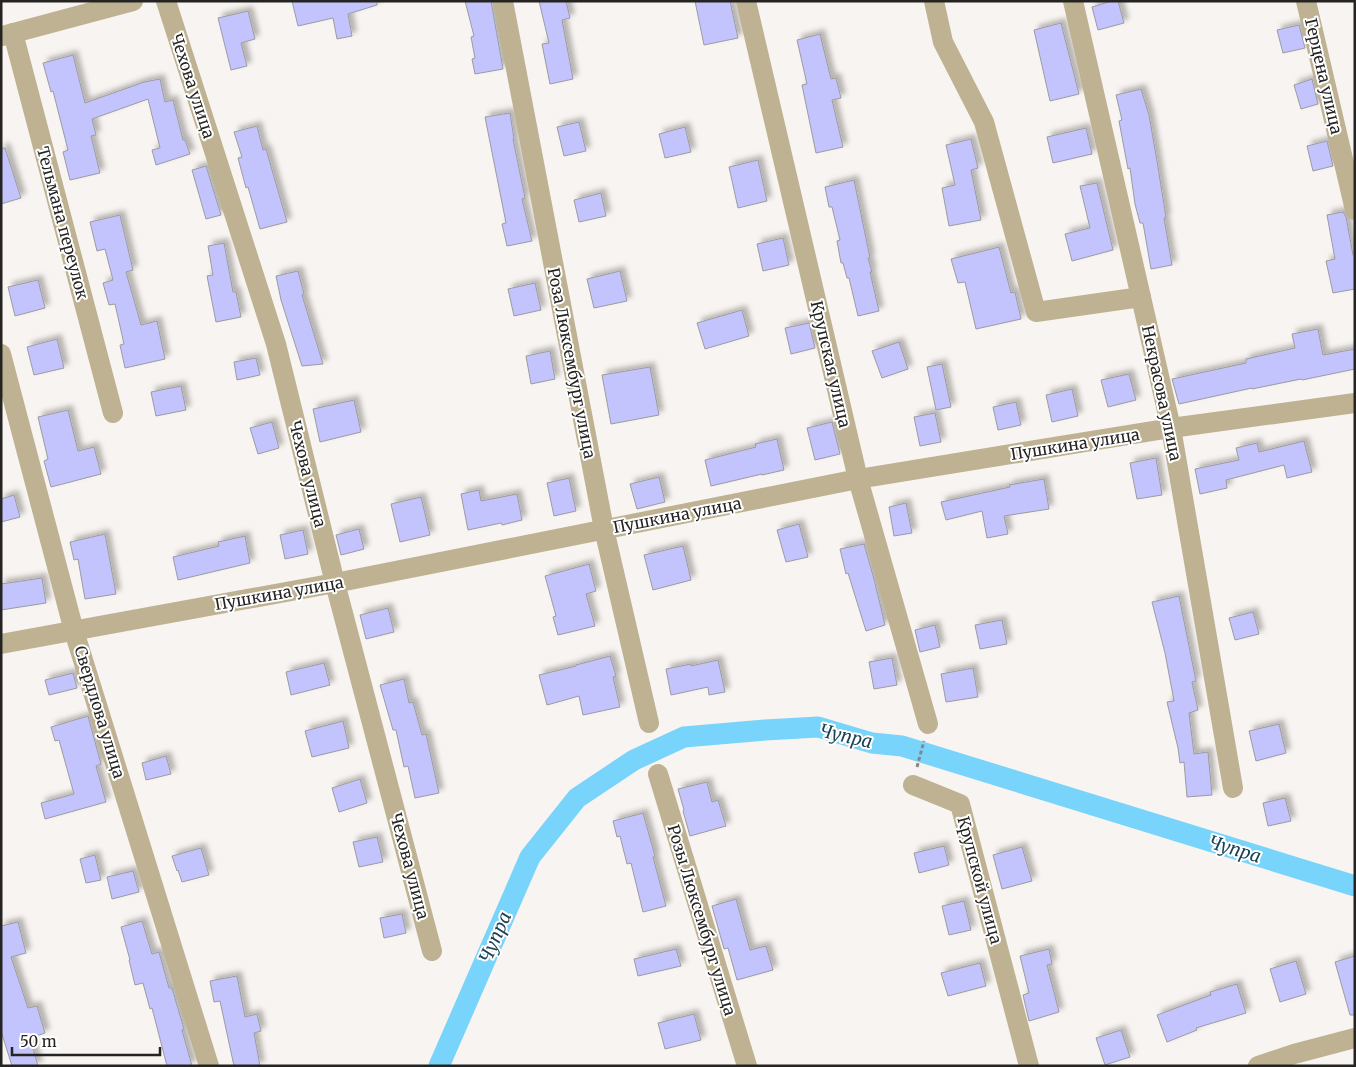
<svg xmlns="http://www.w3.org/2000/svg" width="1356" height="1067" font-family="Merriweather,serif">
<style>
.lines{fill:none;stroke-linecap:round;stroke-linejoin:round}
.canal{stroke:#78d4fa;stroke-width:21}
.building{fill:#c3c3fe;stroke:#9b9b9f;filter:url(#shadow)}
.path{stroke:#888684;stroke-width:3;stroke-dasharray:4 2.5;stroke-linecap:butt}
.street{stroke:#beb292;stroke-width:20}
.labels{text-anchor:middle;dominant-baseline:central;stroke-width:4;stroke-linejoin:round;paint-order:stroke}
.street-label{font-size:16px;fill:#252423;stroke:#fff}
.water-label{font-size:18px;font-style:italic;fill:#1b4353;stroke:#fff}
</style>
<defs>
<filter id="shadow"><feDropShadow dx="4.5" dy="-4.5" stdDeviation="2.5" flood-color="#0004"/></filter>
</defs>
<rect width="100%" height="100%" fill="#f8f4f1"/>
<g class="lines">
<polyline class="canal" points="439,1066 530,857 577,798 634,760 684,737 765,730 818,727 872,743 902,746 1355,886"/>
</g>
<g class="building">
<polygon points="292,1 377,1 377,5 348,14 352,36 337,39 333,18 298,26"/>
<polygon points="465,1 491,1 503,69 475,74 472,59 475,58 471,37 474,36"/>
<polygon points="539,1 566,1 570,18 562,20 573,79 550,84 542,44 549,43"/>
<polygon points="695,1 730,1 738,38 704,45"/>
<polygon points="1112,1 1118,1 1124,23 1098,30 1092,7"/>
<polygon points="248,11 255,39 241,43 247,66 231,70 218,18"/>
<polygon points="1061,23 1079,94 1050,101 1034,30"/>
<polygon points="1299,25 1305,48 1283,53 1277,30"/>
<polygon points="820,34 831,79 836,78 841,98 832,100 843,147 816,153 802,85 807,84 797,40"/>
<polygon points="73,55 85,103 144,82 160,79 165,102 173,100 183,140 185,140 190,154 156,165 152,150 160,148 148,99 92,119 96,135 91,136 100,173 70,180 63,152 68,150 53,91 51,92 43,63"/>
<polygon points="1312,79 1318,104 1301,109 1294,85"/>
<polygon points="1141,89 1149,115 1157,161 1166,217 1164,218 1172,265 1151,269 1143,223 1140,223 1135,204 1130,168 1128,169 1119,121 1122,120 1116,95"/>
<polygon points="510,113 514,139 513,139 525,198 522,199 532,241 507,246 502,224 506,223 485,117"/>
<polygon points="579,122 586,151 564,156 557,127"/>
<polygon points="257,126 263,150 266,149 287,222 260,229 248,187 246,188 238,158 242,157 234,132"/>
<polygon points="685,127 691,152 665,158 659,134"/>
<polygon points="1086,128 1092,154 1053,163 1047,137"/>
<polygon points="971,139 978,168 971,170 981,220 949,226 942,188 955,185 946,145"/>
<polygon points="1327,141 1333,166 1313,171 1307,146"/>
<polygon points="1,148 5,148 21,198 1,204"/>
<polygon points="758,160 767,201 738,208 729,167"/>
<polygon points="206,166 221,215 206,219 192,170"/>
<polygon points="854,180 870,258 868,258 872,272 870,272 879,311 858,316 849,278 847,278 843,263 841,263 837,241 840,240 832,207 829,207 825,187"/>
<polygon points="1097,183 1113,250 1072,261 1065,234 1090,228 1080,186"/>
<polygon points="601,193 606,216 579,222 574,200"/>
<polygon points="1343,212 1346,217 1353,255 1355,255 1355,289 1333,293 1326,261 1335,259 1327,215"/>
<polygon points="120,215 133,270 126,272 141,325 157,321 165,359 125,368 120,345 124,344 115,304 109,305 103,283 113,280 105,249 97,251 90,222"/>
<polygon points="783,238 789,265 763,271 757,244"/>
<polygon points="224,243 233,292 236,292 241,317 216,322 207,276 213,275 208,246"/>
<polygon points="999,247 1011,293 1015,292 1021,319 976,329 965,282 958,283 951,259"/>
<polygon points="298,271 304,294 302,295 323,364 302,366 281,300 276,276"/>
<polygon points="620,271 627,301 594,308 587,279"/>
<polygon points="38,280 45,308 15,316 8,287"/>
<polygon points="535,283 541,310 514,316 508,289"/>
<polygon points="742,310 749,336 705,349 697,323"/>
<polygon points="809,323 815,348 791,354 785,328"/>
<polygon points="1318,329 1323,355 1355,349 1355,369 1302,380 1301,379 1252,389 1252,388 1179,404 1172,379 1246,363 1246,359 1295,348 1292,334"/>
<polygon points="57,339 64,368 34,375 27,347"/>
<polygon points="899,342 908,369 882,378 872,351"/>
<polygon points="550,351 555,379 531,384 526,356"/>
<polygon points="256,358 260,375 237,380 234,362"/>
<polygon points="942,364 951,407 936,410 927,367"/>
<polygon points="650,367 659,415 611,424 602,375"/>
<polygon points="1129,374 1136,400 1108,407 1101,380"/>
<polygon points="181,386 186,410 156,416 151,392"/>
<polygon points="1072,389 1078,416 1052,422 1046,395"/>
<polygon points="354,400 361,432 320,442 313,409"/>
<polygon points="1016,402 1021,425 998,430 993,407"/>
<polygon points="68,410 78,451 94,447 101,474 51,487 44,461 48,459 38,417"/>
<polygon points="935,413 941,442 920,446 914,417"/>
<polygon points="272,422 279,448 258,454 250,428"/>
<polygon points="832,422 840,454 815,460 807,428"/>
<polygon points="777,439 784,470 762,475 762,474 711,486 705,460 756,447 755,444"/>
<polygon points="1304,441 1312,472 1287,478 1284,465 1226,480 1227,488 1200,494 1195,469 1239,460 1236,448 1257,443 1259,452"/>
<polygon points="1156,458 1162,495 1137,499 1130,463"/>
<polygon points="659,477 665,502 637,509 630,484"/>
<polygon points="569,478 576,511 554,516 547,483"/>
<polygon points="1044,479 1049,509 1004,516 1008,534 987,538 982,511 946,520 941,502 1010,487 1009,485"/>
<polygon points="479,490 481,501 517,494 522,520 502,525 501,523 468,530 461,494"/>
<polygon points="14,495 20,517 1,522 1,499"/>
<polygon points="421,497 430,535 400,542 391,504"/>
<polygon points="906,503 912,533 894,536 889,507"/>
<polygon points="799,524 808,557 786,562 777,530"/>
<polygon points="359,529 364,549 341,555 336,535"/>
<polygon points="303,530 308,554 285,559 280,535"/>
<polygon points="105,534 116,594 85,599 78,559 74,560 70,542"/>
<polygon points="245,536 250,563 178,580 173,557 219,546 218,542"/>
<polygon points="864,544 874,579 885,625 866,631 848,573 846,574 840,549"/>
<polygon points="683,546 691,580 653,590 644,555"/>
<polygon points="589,564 596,591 586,594 595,626 558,635 553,617 556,616 545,576"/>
<polygon points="42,578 46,603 1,610 1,584"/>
<polygon points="1179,596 1196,681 1192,682 1198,710 1189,713 1194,754 1208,752 1212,795 1187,797 1184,762 1180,763 1178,748 1167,702 1174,701 1165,653 1152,602"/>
<polygon points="388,608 394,632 366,639 360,615"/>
<polygon points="1253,612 1259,634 1235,640 1229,618"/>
<polygon points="1002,620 1007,644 980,649 975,625"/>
<polygon points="935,625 940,647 920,652 915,630"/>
<polygon points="610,656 616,676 613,677 620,707 583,715 579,696 547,705 539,675 576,666 576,665"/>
<polygon points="892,658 897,685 874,689 869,662"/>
<polygon points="718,660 725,692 709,695 708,687 671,695 666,669 691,664 691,666"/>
<polygon points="324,663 330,685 291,695 286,672"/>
<polygon points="973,668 978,697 946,702 941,674"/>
<polygon points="73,673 77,688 49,695 45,680"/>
<polygon points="404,679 409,703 413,702 422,735 426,734 439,793 415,798 408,766 404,767 396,730 393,730 380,685"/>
<polygon points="88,716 101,764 96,766 106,802 45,819 41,803 74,794 59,740 55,741 51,727"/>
<polygon points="343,721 349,748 312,757 305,731"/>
<polygon points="1279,724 1286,753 1256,761 1249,731"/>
<polygon points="166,756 171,774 146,780 142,763"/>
<polygon points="360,779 367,803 339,812 332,788"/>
<polygon points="707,782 712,802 718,800 726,826 690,836 683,811 684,810 678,789"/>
<polygon points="1285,798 1291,821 1268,826 1263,803"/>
<polygon points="643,813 655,856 653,857 666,906 643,912 631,863 627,864 620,836 617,837 613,821"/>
<polygon points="377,837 383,862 359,867 353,842"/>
<polygon points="944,846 949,865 919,873 914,853"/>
<polygon points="1022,847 1032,881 1002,889 993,855"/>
<polygon points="201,848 209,875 182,882 178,870 177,871 172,856"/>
<polygon points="95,855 101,880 86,883 80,859"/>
<polygon points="133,871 139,892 112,899 107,877"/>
<polygon points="736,899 750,950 766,946 773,970 737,980 728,948 724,949 712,906"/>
<polygon points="964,901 971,930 949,935 942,906"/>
<polygon points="402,914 406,933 384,938 380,918"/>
<polygon points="142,921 152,954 159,952 169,988 172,988 184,1029 182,1030 192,1066 167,1066 152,1008 150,1009 143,983 135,985 129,960 130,960 121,927"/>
<polygon points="18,922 26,953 11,957 28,1008 37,1006 45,1033 30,1038 38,1066 12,1066 1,1031 1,926"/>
<polygon points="676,949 681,966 638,976 634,959"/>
<polygon points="1049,949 1052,964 1047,965 1059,1012 1029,1021 1023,995 1029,993 1020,956"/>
<polygon points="1355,956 1355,1015 1350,1015 1335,962"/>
<polygon points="1296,961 1306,994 1280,1002 1270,969"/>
<polygon points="980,963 986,986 948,996 941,973"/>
<polygon points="237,976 245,1017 257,1014 261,1031 254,1033 260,1066 234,1066 220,1001 214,1002 210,981"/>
<polygon points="1237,984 1246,1013 1196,1028 1197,1030 1167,1042 1157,1015 1211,995 1210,992"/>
<polygon points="694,1014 701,1040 665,1049 658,1023"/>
<polygon points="1121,1030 1130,1057 1105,1065 1096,1038"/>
</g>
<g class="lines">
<polyline class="path" points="917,767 924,741"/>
<g class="street">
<polyline points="166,1 276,344 335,583 432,951"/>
<polyline points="503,1 604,529 649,723"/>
<polyline points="746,1 858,479 928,724"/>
<polyline points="934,1 943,42 984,122 1036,312 1141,297"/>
<polyline points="1073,1 1171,428 1233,788"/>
<polyline points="1306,1 1355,210"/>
<polyline points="13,33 113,413"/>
<polyline points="2,36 133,1"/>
<polyline points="1,354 74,631 209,1066"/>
<polyline points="1,644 335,583 858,479 1171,428 1355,403"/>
<polyline points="658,774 747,1066"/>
<polyline points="913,785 960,804 1029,1066"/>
<polyline points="1258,1066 1294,1054 1355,1038"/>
</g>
</g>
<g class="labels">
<g class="street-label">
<text transform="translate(1324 76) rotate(77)">Герцена улица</text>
<text transform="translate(193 86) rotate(72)">Чехова улица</text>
<text transform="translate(63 223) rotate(75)">Тельмана переулок</text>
<text transform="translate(572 363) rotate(79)">Роза Люксембург улица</text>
<text transform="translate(831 364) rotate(77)">Крупская улица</text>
<text transform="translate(1162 393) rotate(78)">Некрасова улица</text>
<text transform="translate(1075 444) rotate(-9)">Пушкина улица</text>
<text transform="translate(308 474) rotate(76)">Чехова улица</text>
<text transform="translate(677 515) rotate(-11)">Пушкина улица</text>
<text transform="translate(279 593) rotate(-10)">Пушкина улица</text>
<text transform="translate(100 712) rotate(73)">Свердлова улица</text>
<text transform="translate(410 866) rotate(75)">Чехова улица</text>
<text transform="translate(980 880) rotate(75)">Крупской улица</text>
<text transform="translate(702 920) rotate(73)">Розы Люксембург улица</text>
</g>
<g class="water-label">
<text transform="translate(846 736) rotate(13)">Чупра</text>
<text transform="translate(1235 849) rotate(17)">Чупра</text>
<text transform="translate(495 937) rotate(-66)">Чупра</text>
</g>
</g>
<rect width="1356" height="1067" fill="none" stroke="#252423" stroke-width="5"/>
<path d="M12 1047v8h148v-8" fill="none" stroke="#252423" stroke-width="2.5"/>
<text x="20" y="1047" font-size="15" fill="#252423" stroke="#ffffff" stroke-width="4" paint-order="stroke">50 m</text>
</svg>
